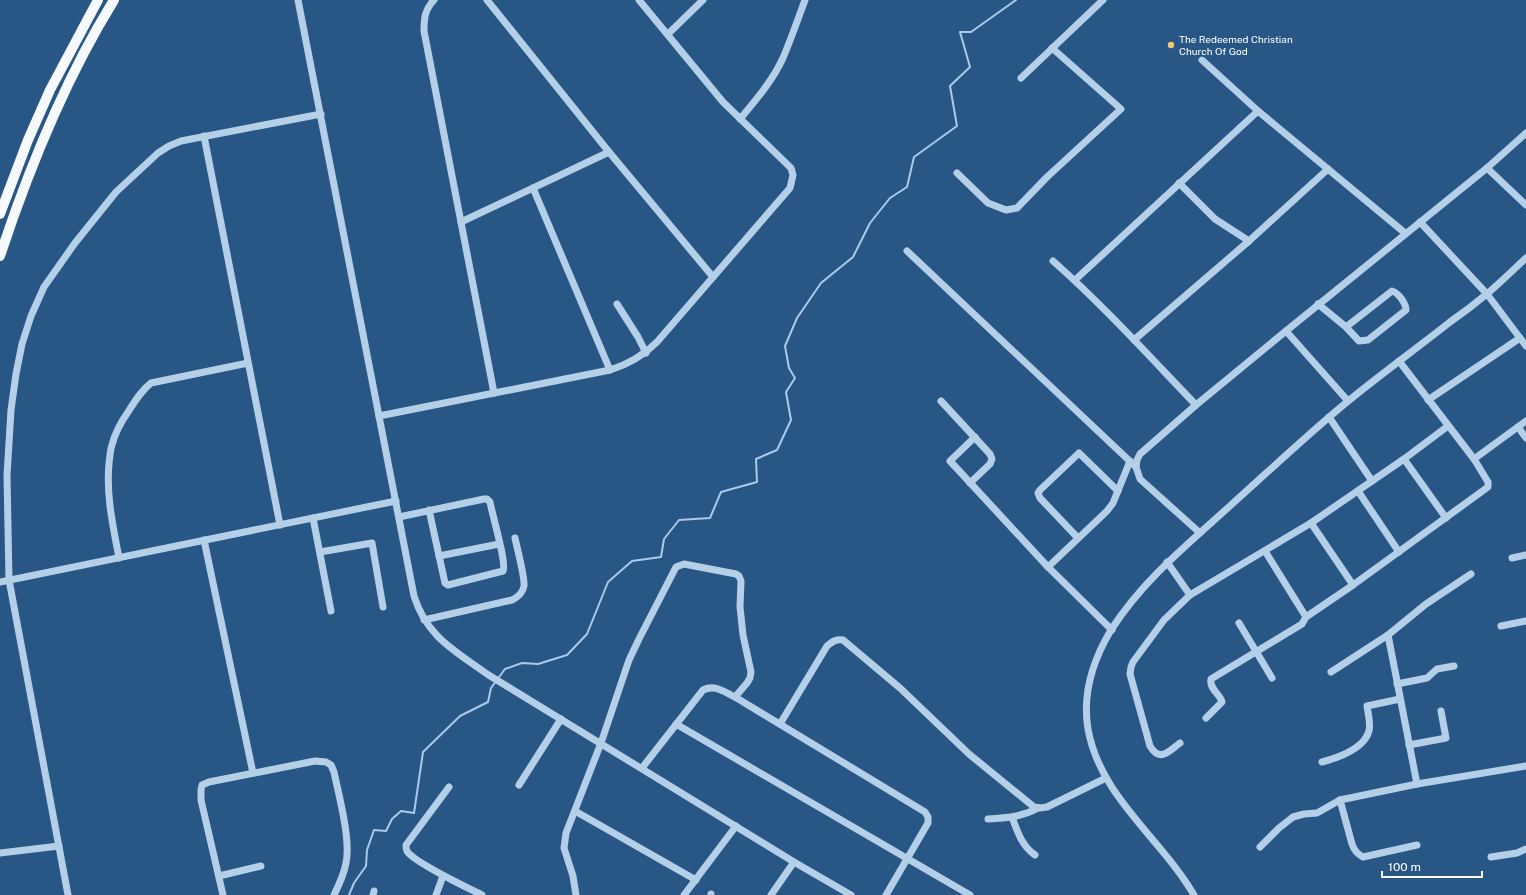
<svg xmlns="http://www.w3.org/2000/svg" width="1526" height="895" font-family="'Public Sans',sans-serif">
<style>
.lines{fill:none;stroke-linecap:round;stroke-linejoin:round}
.stream{stroke:#a9cae8;stroke-width:2}
.minor{stroke:#b4cfe8;stroke-width:7}
.major{stroke:#f6f9fe;stroke-width:10}
.poi-dot{fill:#efc67a;stroke:#285786;stroke-width:1.5}
.labels{text-anchor:middle;dominant-baseline:central;stroke-width:4;stroke-linejoin:round;paint-order:stroke}
.poi-label{font-size:10px;fill:#fff;stroke:#285786;text-anchor:start}
</style>
<rect width="100%" height="100%" fill="#285786"/>
<g class="lines">
<polyline class="stream" points="349,895 354,883 366,866 367,850 374,830 386,831 392,819 401,811 414,813 423,752 460,716 488,702 491,688 505,669 522,663 538,664 567,655 587,634 608,582 632,561 661,557 664,539 679,520 710,518 721,492 757,482 756,459 777,450 791,420 786,392 795,378 789,368 785,346 797,318 821,283 853,257 870,223 890,198 907,187 914,157 957,126 950,86 970,67 960,32 971,32 1016,0"/>
<g class="minor">
<path d="M298,0l116,596c13,41 40,54 73,78l307,188 57,33"/>
<path d="M434,0c-9,9 -10,18 -10,31l70,362"/>
<polyline points="487,0 609,152 713,277"/>
<polyline points="668,34 703,0"/>
<polyline points="1202,60 1258,111 1405,233"/>
<polyline points="1021,78 1103,0"/>
<path d="M740,119c16,-19 33,-39 43,-61 8,-19 15,-39 22,-58"/>
<polyline points="204,136 280,525"/>
<polyline points="1487,168 1526,205"/>
<polyline points="957,173 988,203 1006,210 1017,208 1047,177 1121,109 1052,48"/>
<polyline points="1179,183 1215,219 1249,241"/>
<polyline points="533,188 610,370"/>
<polyline points="461,222 609,152"/>
<polyline points="1420,222 1487,294 1526,346"/>
<polyline points="907,251 1136,467"/>
<path d="M1053,261c51,45 96,95 143,144"/>
<polyline points="1075,280 1258,111"/>
<polyline points="617,304 638,337 646,353"/>
<path d="M1318,304l28,23 13,14 9,-1 38,-30c0,-6 -7,-17 -14,-19l-46,36"/>
<polyline points="1286,331 1348,401"/>
<polyline points="1134,340 1249,241 1328,169"/>
<polyline points="1428,400 1520,338"/>
<polyline points="941,401 990,454 992,459 990,464 970,483"/>
<path d="M379,416l231,-46c19,-6 33,-14 47,-28l133,-154 3,-13 -2,-7 -68,-66 -84,-102"/>
<polyline points="1329,417 1372,481"/>
<polyline points="1518,427 1526,438"/>
<polyline points="975,437 950,461 1048,567 1112,630"/>
<polyline points="1404,459 1446,518"/>
<polyline points="1474,459 1526,421"/>
<polyline points="1358,491 1399,552"/>
<path d="M399,517l85,-18h3l3,3c2,12 17,61 13,69l-55,14 -3,-2 -16,-73"/>
<polyline points="313,518 331,611"/>
<polyline points="1311,523 1353,585"/>
<polyline points="1200,533 1140,479 1136,467 1137,460 1140,454 1196,405 1286,331 1487,168 1526,133"/>
<polyline points="1078,538 1040,498 1038,493 1040,490 1079,453 1118,491"/>
<polyline points="204,540 253,773"/>
<polyline points="1265,551 1306,617"/>
<polyline points="320,552 372,543 383,607"/>
<polyline points="439,556 499,544"/>
<path d="M119,558c-6,-32 -13,-62 -10,-95 1,-6 1,-13 3,-18 3,-12 9,-23 16,-33 7,-11 13,-21 23,-29l97,-20"/>
<polyline points="1512,558 1526,555"/>
<polyline points="1167,562 1190,595"/>
<polyline points="1048,567 1107,511 1113,503 1130,461"/>
<polyline points="0,582 396,501"/>
<path d="M424,620l88,-20c6,-3 11,-8 12,-14 1,-9 -7,-38 -9,-48"/>
<polyline points="1239,623 1272,678"/>
<polyline points="1501,626 1526,621"/>
<polyline points="1388,635 1417,784"/>
<polyline points="1331,672 1388,635 1426,604 1471,574"/>
<polyline points="1397,684 1427,678 1437,669 1454,666"/>
<path d="M1206,718l16,-16c-2,-8 -13,-13 -11,-23l91,-55 4,-7 47,-32 135,-98v-5l-14,-23 -75,-98"/>
<polyline points="676,724 970,895"/>
<path d="M780,724l47,-78c6,-5 9,-7 16,-6l57,48 69,66 65,53 6,1 7,-1 59,-29"/>
<path d="M1180,743c-11,8 -20,20 -30,3l-20,-72 1,-7 2,-5 31,-42 26,-25 121,-72 93,-64 44,-33"/>
<polyline points="1409,745 1446,738 1441,711"/>
<path d="M1322,762c15,-4 42,-13 47,-31 2,-8 -1,-17 -2,-25l33,-7"/>
<path d="M642,768l61,-78c12,-6 21,2 32,7l190,115 3,5v6l-42,72"/>
<polyline points="519,785 561,719"/>
<path d="M449,787l-43,58c0,2 0,4 1,6 6,11 61,37 75,44"/>
<path d="M1340,800l12,44c2,6 5,10 11,13l54,-12"/>
<polyline points="575,811 696,880"/>
<path d="M1012,817c5,14 10,29 23,38"/>
<path d="M988,819c18,-1 34,-2 50,-11"/>
<polyline points="1260,847 1279,828 1293,817 1304,814 1317,813 1340,800 1417,784 1526,766"/>
<polyline points="0,853 59,846"/>
<polyline points="1491,857 1517,853 1526,849"/>
<polyline points="219,876 261,866"/>
<polyline points="711,894 711,895"/>
<polyline points="68,895 9,580 7,475 11,410 16,374 22,344 31,316 44,287 75,243 116,192 158,153 169,146 181,141 321,114"/>
<path d="M223,895l-22,-95v-10l1,-5 7,-3 106,-21 11,1 5,3 3,7c5,24 17,68 12,91 -2,11 -7,22 -12,32"/>
<polyline points="373,895 374,891"/>
<polyline points="436,895 443,876"/>
<polyline points="576,895 573,876 564,848 566,833 601,743 629,660 639,639 676,567 684,564 736,574 739,576 741,581 740,607 743,635 751,672 750,678 747,683 735,697"/>
<polyline points="684,895 736,826"/>
<polyline points="771,895 794,862"/>
<path d="M1194,895c-33,-57 -94,-98 -106,-166 -6,-36 5,-69 23,-99 32,-50 77,-86 120,-125 38,-34 76,-70 116,-103 34,-28 69,-53 103,-80 13,-9 26,-19 38,-29 13,-11 25,-23 38,-35"/>
</g>
<g class="major">
<polyline points="0,214 28,140 50,90 98,0"/>
<path d="M0,256c29,-88 65,-177 114,-256"/>
</g>
</g>
<circle class="poi-dot" cx="1171" cy="45" r="4"/>
<g class="labels">
<g class="poi-label">
<text x="1179" y="39">The Redeemed Christian<tspan x="1179" dy="12">Church Of God</tspan></text>
</g>
</g>
<path d="M1382 871v6h100v-6" fill="none" stroke="#ffffff" stroke-width="2"/>
<text x="1388" y="871" font-size="12" fill="#ffffff" stroke="#285786" stroke-width="3" paint-order="stroke">100 m</text>
</svg>
